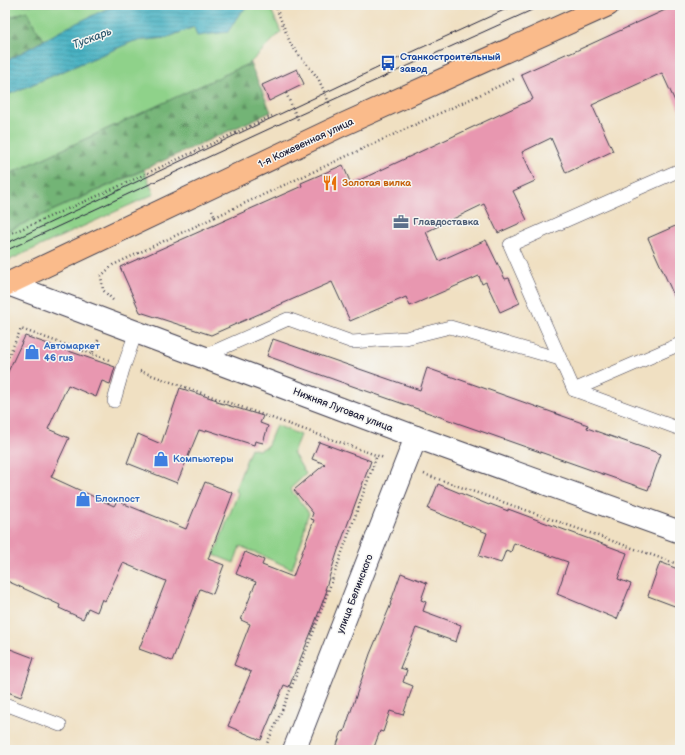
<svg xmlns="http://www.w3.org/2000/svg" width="685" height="755" font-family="'Balsamiq Sans',sans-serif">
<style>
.green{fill:#8fd28a;stroke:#587a62}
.forest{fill:url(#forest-firs);stroke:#4a6b58}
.water{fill:url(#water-rules);stroke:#346a7e}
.building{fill:#e897b0}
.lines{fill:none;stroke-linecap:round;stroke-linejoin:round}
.service-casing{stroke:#413e4f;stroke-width:14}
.minor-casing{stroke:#413e4f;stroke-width:24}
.primary-casing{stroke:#413e4f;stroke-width:24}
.path{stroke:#413e4f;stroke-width:2.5;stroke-dasharray:1 3;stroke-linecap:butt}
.service{stroke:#fff;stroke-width:13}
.minor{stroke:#fff;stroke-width:22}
.primary{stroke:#fabb8b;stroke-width:22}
.tram{stroke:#22223b;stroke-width:1}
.labels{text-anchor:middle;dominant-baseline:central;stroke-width:3;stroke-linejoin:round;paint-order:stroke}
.transit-label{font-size:10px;font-weight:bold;fill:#164399;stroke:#f6f6f2;text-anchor:start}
.street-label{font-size:10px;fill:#22223b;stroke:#f6f6f2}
.food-label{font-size:10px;font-weight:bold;fill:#c56008;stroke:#f6f6f2;text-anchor:start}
.service-label{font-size:10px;font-weight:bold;fill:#4e5e75;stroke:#f6f6f2;text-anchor:start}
.shop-label{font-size:10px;font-weight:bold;fill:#366cbe;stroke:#f6f6f2;text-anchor:start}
.water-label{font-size:11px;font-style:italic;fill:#305b71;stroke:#f6f6f2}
</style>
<defs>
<pattern id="forest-firs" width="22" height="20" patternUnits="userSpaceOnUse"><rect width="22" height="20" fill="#73b476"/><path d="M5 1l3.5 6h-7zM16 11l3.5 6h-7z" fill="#5e9262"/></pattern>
<pattern id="water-rules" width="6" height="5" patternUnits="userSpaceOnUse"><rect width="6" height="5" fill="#45b1c2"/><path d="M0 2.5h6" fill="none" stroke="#39909f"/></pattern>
</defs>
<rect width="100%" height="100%" fill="#f6f6f2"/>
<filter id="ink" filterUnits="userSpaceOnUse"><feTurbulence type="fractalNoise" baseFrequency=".025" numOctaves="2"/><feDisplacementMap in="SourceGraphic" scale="8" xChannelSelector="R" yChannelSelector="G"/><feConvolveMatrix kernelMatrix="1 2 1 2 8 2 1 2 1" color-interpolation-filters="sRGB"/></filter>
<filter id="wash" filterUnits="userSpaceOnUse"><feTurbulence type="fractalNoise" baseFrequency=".012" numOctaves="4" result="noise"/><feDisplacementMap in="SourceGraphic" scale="16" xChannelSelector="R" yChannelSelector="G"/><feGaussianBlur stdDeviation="0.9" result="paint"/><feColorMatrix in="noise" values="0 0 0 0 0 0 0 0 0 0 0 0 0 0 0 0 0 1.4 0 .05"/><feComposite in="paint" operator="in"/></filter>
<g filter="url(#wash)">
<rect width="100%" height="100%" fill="#f0e0c2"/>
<g class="green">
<polygon points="5,5 128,5 106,9 44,40 35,27 27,11 5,19"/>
<polygon points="250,5 269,5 281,32 250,63 5,176 5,96 134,41 166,38 194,27 227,32 240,13"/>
<polygon points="144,170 154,194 5,262 5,232"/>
<polygon points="276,425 300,435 293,453 306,474 290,489 309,513 306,520 303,537 292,569 240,546 234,563 214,555 238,493 235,490 251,448 258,450 267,447"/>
</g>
<g class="forest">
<polygon points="27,11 35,27 44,40 5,62 5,19"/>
<polygon points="250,63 271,112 5,232 5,176"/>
</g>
<polygon class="water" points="128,5 250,5 240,13 228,32 197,36 194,27 166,38 134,41 5,96 5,62 64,29 106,9"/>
<g id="blocks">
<g class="building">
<polygon points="676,5 680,5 680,112 662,73 592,105 613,151 566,173 551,138 522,152 535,181 513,191 527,220 498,233 484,204 426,232 439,261 486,240 505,279 509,278 520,303 500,312 486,282 482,284 479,276 410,306 406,297 350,321 332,282 211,335 140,312 120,267 302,186 301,183 343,165 351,184 533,99 521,74 568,53 569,54"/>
<polygon points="297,69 304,84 269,101 262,85"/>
<polygon points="680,224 680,309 648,238"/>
<polygon points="25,336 115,367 110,384 102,381 96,397 68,385 48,429 69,438 51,477 114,506 117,501 186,529 205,482 233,493 208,559 224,565 213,594 200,589 172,661 139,649 166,581 123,563 105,601 102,599 97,612 88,608 83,619 59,608 60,605 5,580 5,378"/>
<polygon points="273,339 420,390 427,368 588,425 587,428 661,454 648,490 267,356"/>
<polygon points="180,388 217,400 217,402 263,416 260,423 268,426 263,443 255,441 254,445 207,430 206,432 199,430 177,483 127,463 138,434 161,444"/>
<polygon points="319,442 371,461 338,550 325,590 327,590 314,625 289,687 284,685 261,740 228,726 251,672 234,665 250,624 241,620 256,582 236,574 245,552 264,560 262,565 293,577 314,520 311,519 313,513 294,490 325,464 312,459"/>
<polygon points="438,484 489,505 490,504 508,511 508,509 627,553 618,579 631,584 617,619 557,594 568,562 514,543 511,552 506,550 501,563 479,556 487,533 428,509"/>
<polygon points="660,562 680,570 680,608 648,596"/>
<polygon points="401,573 427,583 421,600 426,602 423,611 461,625 456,642 416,628 400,668 407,670 403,682 413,686 403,715 390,711 383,732 380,731 373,750 335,750 342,731 344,732 370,654 391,604 390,604"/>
<polygon points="5,647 34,658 21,697 5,691"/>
</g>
</g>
</g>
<g filter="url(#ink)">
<use href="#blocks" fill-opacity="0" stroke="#413e4f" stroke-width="1"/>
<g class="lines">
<defs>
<g id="service">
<polyline points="680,170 510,245 574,390 680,344"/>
<polyline points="202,357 288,319 352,342 406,338 450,327 560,359"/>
<polyline points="574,390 680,429"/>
<polyline points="114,401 123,369 136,332"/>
<polyline points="5,704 60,725"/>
</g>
<g id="minor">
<polyline points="8,284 416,437 680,532"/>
<polyline points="294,750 416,437"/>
</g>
<polyline id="primary" points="5,285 340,126 608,5"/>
</defs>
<use href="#service" class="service-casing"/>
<use href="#minor" class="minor-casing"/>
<use href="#primary" class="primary-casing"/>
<g class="path">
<polyline points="275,5 291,45 318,78 331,107"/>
<polyline points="286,93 299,122"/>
<polyline points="215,217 514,79"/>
<polyline points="5,236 102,194 272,116"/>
<polyline points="113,300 103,290 101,276 113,265 215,217 212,210"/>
<polyline points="98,340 92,354 109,360"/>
<polyline points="5,364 21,329 92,354"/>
<polyline points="140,371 384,458"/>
<polyline points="424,474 680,565"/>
<polyline points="264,750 283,708 315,628 377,455"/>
</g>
<use href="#service" class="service"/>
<use href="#minor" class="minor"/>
<use href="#primary" class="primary"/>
<g class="tram">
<polyline points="5,244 388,63 515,5"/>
<polyline points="5,251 297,116 543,5"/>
</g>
</g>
</g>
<defs>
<symbol id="bus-bare" viewBox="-9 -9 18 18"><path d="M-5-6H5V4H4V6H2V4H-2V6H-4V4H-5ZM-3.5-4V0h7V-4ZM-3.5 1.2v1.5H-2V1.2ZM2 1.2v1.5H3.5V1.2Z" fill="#1a4fb4" stroke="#f6f6f2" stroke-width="2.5" paint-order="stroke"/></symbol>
<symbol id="restaurant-bare" viewBox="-9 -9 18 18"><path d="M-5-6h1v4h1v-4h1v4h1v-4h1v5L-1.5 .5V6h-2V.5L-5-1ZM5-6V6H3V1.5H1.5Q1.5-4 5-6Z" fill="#e8710a" stroke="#f6f6f2" stroke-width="2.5" paint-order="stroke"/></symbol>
<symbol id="office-bare" viewBox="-9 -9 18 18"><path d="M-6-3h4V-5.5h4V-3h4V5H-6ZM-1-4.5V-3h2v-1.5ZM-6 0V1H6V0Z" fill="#5c6f8a" stroke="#f6f6f2" stroke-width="2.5" paint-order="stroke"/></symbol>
<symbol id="shop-bare" viewBox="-9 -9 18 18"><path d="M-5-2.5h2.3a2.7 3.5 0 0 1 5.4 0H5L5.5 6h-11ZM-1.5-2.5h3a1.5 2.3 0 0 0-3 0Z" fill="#3f7fe0" stroke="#f6f6f2" stroke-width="2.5" paint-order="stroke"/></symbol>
</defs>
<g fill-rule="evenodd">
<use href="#bus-bare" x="377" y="52" width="22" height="22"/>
<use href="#restaurant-bare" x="319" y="172" width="22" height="22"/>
<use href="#office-bare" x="390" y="211" width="22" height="22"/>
<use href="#shop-bare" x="21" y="341" width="22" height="22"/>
<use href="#shop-bare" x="150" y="448" width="22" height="22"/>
<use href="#shop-bare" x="72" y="488" width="22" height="22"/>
</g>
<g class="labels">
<g class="transit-label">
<text x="400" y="57">Станкостроительный<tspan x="400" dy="12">завод</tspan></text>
</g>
<g class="street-label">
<text transform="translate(306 143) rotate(-25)">1-я Кожевенная улица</text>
<text transform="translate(343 410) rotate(21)">Нижняя Луговая улица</text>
<text transform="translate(355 594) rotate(-69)">улица Белинского</text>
</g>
<g class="food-label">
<text x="342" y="183">Золотая вилка</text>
</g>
<g class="service-label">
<text x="413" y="222">Главдоставка</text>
</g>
<g class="shop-label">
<text x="44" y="346">Автомаркет<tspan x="44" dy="12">46 rus</tspan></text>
<text x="173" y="459">Компьютеры</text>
<text x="95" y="499">Блокпост</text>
</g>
<g class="water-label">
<text transform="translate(92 38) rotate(-21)">Тускарь</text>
</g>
</g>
<rect width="685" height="755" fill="none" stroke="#f6f6f2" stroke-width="20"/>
</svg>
